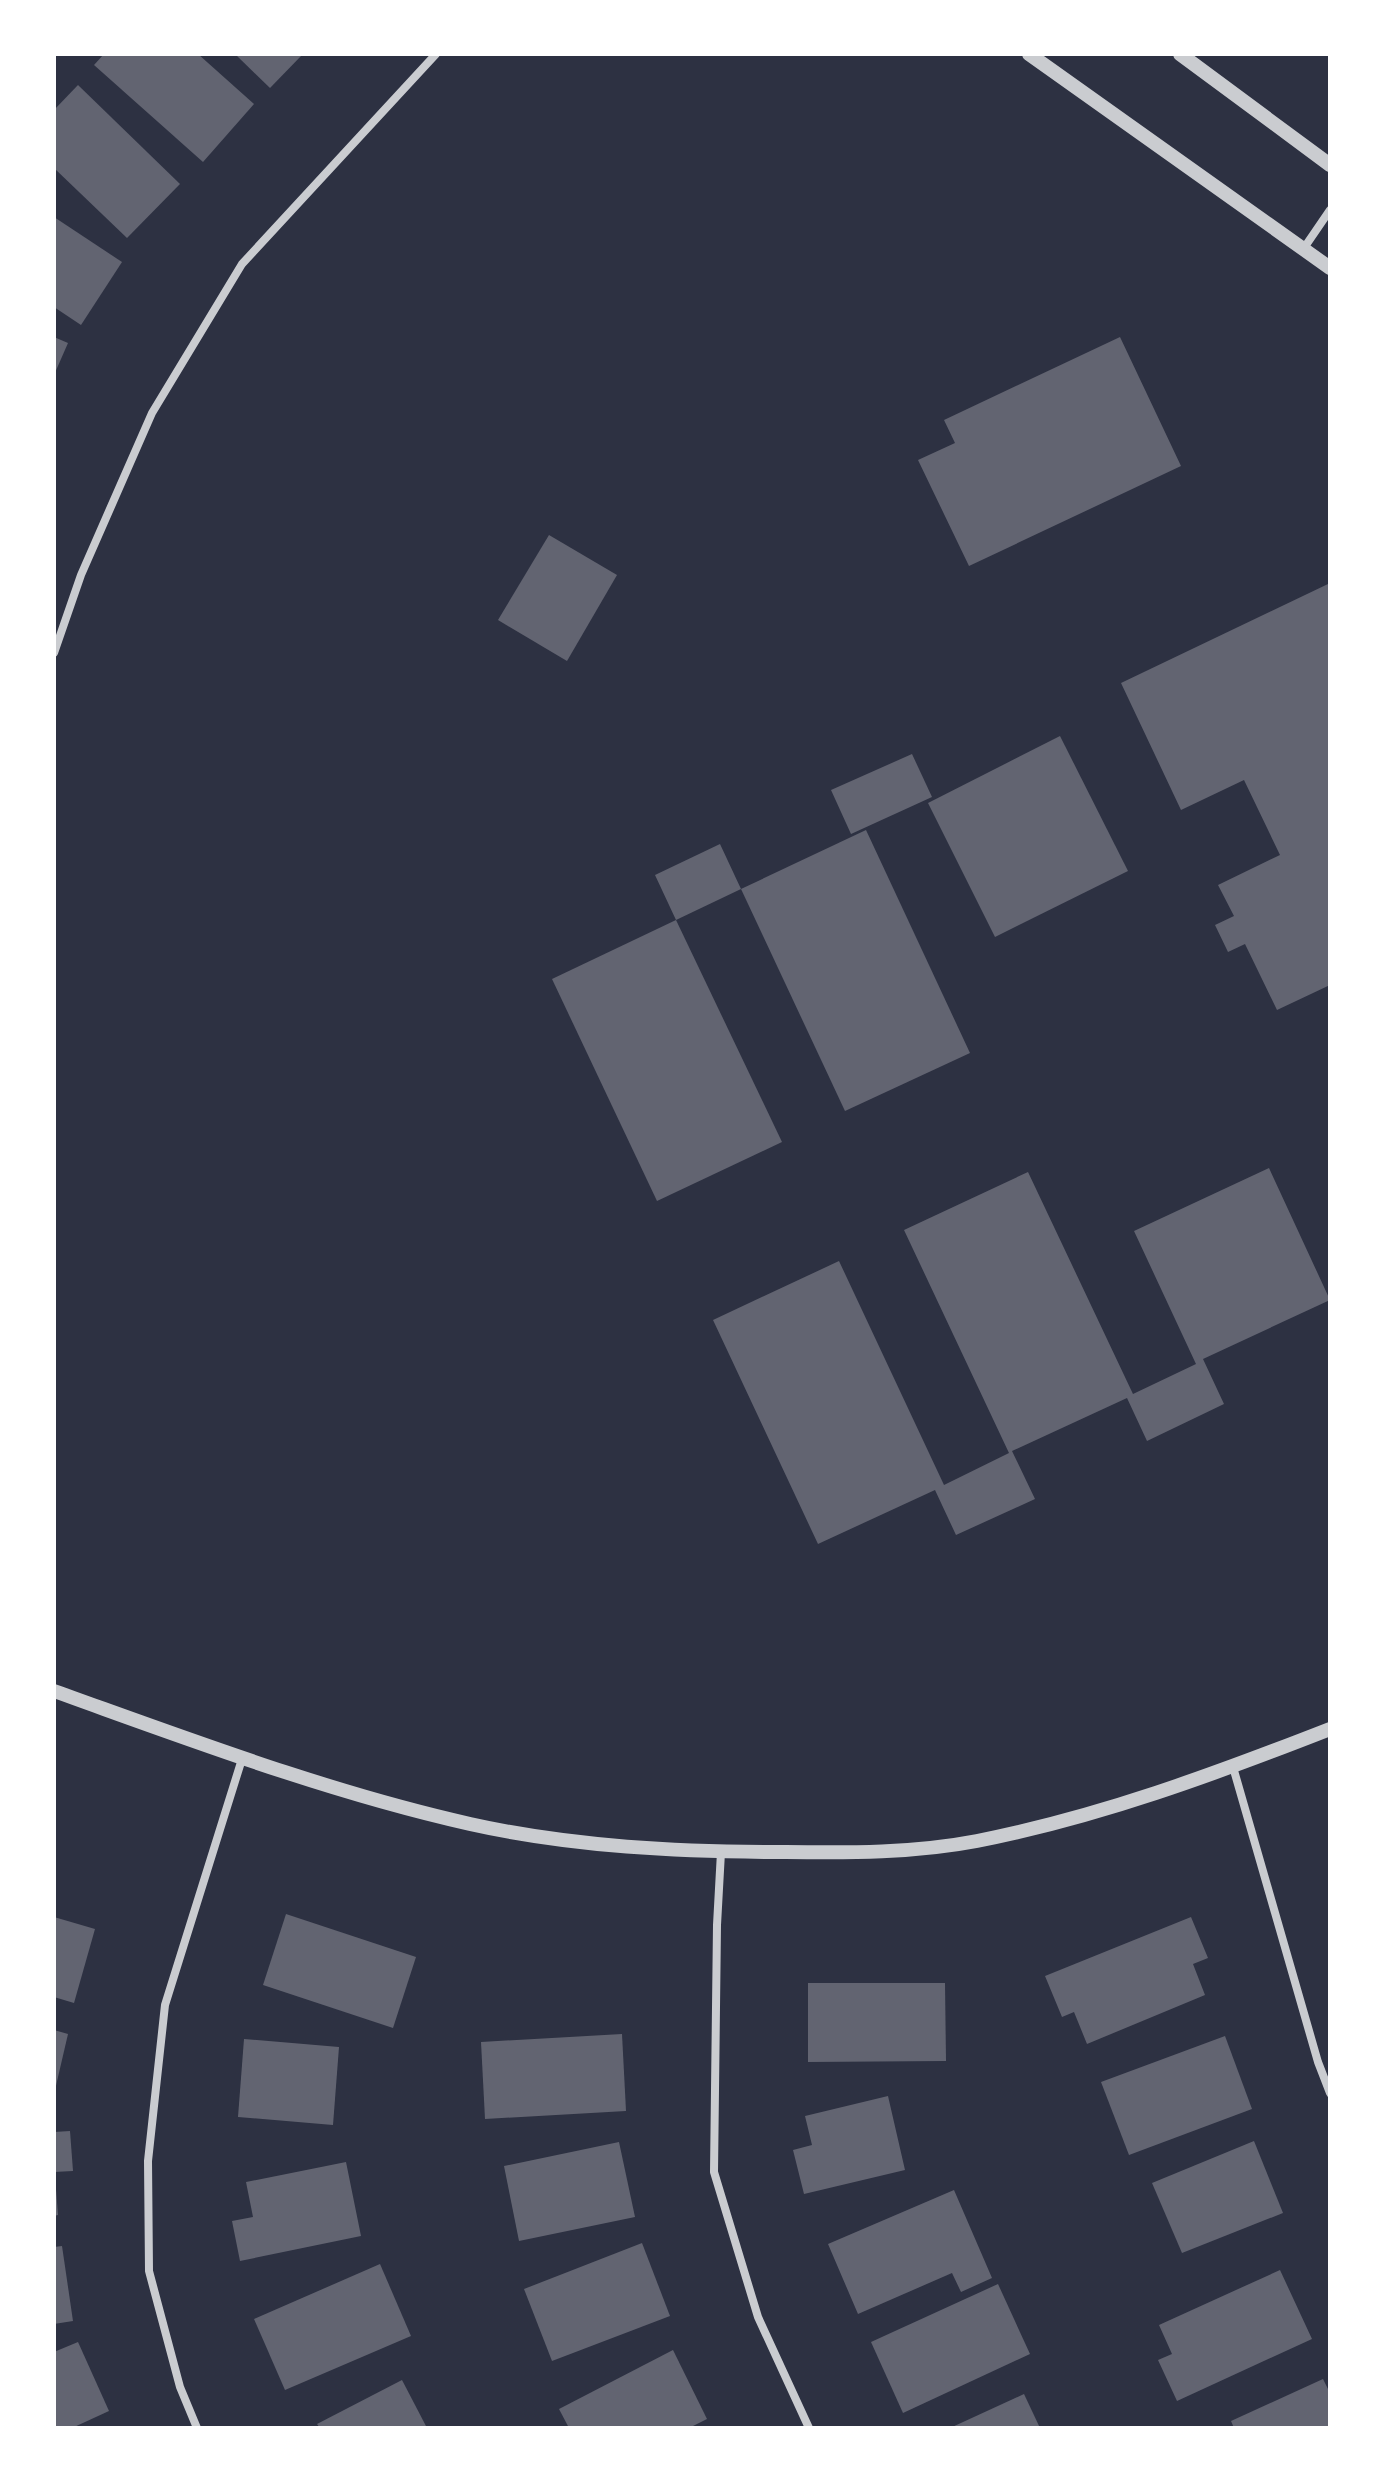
<svg xmlns="http://www.w3.org/2000/svg" width="1384" height="2482" font-family="'DM Sans',sans-serif">
<style>
.building{fill:#626471}
.lines{fill:none;stroke-linecap:round;stroke-linejoin:round}
.minor{stroke:#caccd0;stroke-width:8}
.tertiary{stroke:#caccd0;stroke-width:14}
</style>
<rect width="100%" height="100%" fill="#2d3142"/>
<g class="building">
<polygon points="104,54 198,54 254,104 203,162 94,65"/>
<polygon points="235,54 303,54 270,88"/>
<polygon points="78,85 180,184 127,238 54,168 54,110"/>
<polygon points="54,217 122,262 81,325 54,307"/>
<polygon points="54,337 68,343 54,375"/>
<polygon points="1120,337 1181,466 969,566 918,460 955,443 944,420"/>
<polygon points="549,535 617,575 567,661 498,620"/>
<polygon points="1328,584 1330,985 1277,1010 1245,944 1228,952 1215,925 1234,916 1218,885 1280,855 1244,780 1181,810 1121,683"/>
<polygon points="1060,736 1128,871 995,937 928,803"/>
<polygon points="912,754 932,797 851,834 831,790"/>
<polygon points="866,830 970,1053 845,1111 741,889"/>
<polygon points="720,844 741,889 676,920 655,875"/>
<polygon points="676,920 782,1142 657,1201 552,979"/>
<polygon points="1269,1168 1330,1300 1203,1359 1224,1404 1147,1441 1127,1398 1012,1451 1035,1499 956,1535 935,1490 818,1544 713,1320 839,1261 944,1485 1009,1453 904,1230 1028,1172 1133,1394 1196,1364 1134,1231"/>
<polygon points="286,1914 416,1957 393,2028 263,1985"/>
<polygon points="54,1917 95,1929 74,2003 54,1997"/>
<polygon points="1191,1917 1208,1958 1193,1964 1205,1995 1087,2044 1074,2012 1062,2017 1045,1976"/>
<polygon points="808,1983 945,1983 946,2061 808,2062"/>
<polygon points="54,2030 68,2034 55,2090 54,2090"/>
<polygon points="622,2034 626,2111 485,2119 481,2042"/>
<polygon points="1225,2036 1252,2109 1129,2155 1101,2082"/>
<polygon points="244,2039 339,2047 333,2125 238,2117"/>
<polygon points="888,2096 905,2170 804,2194 793,2150 812,2145 805,2116"/>
<polygon points="70,2131 73,2171 54,2172 54,2132"/>
<polygon points="1254,2141 1283,2213 1182,2253 1152,2183"/>
<polygon points="619,2142 635,2217 519,2241 504,2166"/>
<polygon points="346,2162 361,2236 240,2261 232,2221 253,2217 246,2182"/>
<polygon points="54,2189 56,2189 58,2215 54,2216"/>
<polygon points="954,2190 992,2278 961,2292 952,2273 858,2314 828,2244"/>
<polygon points="642,2243 670,2316 552,2361 524,2289"/>
<polygon points="62,2246 73,2321 54,2324 54,2247"/>
<polygon points="380,2264 411,2336 285,2390 254,2319"/>
<polygon points="1280,2270 1312,2339 1177,2401 1158,2360 1172,2354 1159,2325"/>
<polygon points="998,2284 1030,2354 903,2413 871,2342"/>
<polygon points="78,2342 109,2411 72,2428 54,2428 54,2352"/>
<polygon points="673,2350 707,2419 689,2428 569,2428 559,2409"/>
<polygon points="1323,2379 1330,2393 1330,2428 1234,2428 1231,2421"/>
<polygon points="402,2380 427,2428 320,2428 317,2424"/>
<polygon points="1024,2394 1040,2428 950,2428"/>
</g>
<g class="lines">
<g class="minor">
<polyline points="1304,248 1330,210"/>
<polyline points="54,653 81,575 152,413 242,264 436,54"/>
<polyline points="1233,1767 1318,2062 1330,2093"/>
<polyline points="721,1852 717,1925 714,2172 758,2317 809,2428"/>
<polyline points="197,2428 180,2387 149,2271 148,2161 165,2005 242,1759"/>
</g>
<g class="tertiary">
<polyline points="1029,54 1330,268"/>
<polyline points="1180,54 1330,165"/>
<path d="M54,1691c137,49 274,101 416,133 103,23 210,28 316,28 63,1 129,1 191,-11 122,-24 238,-67 353,-112"/>
</g>
</g>
<rect width="1384" height="2482" fill="none" stroke="#ffffff" stroke-width="112"/>
</svg>
